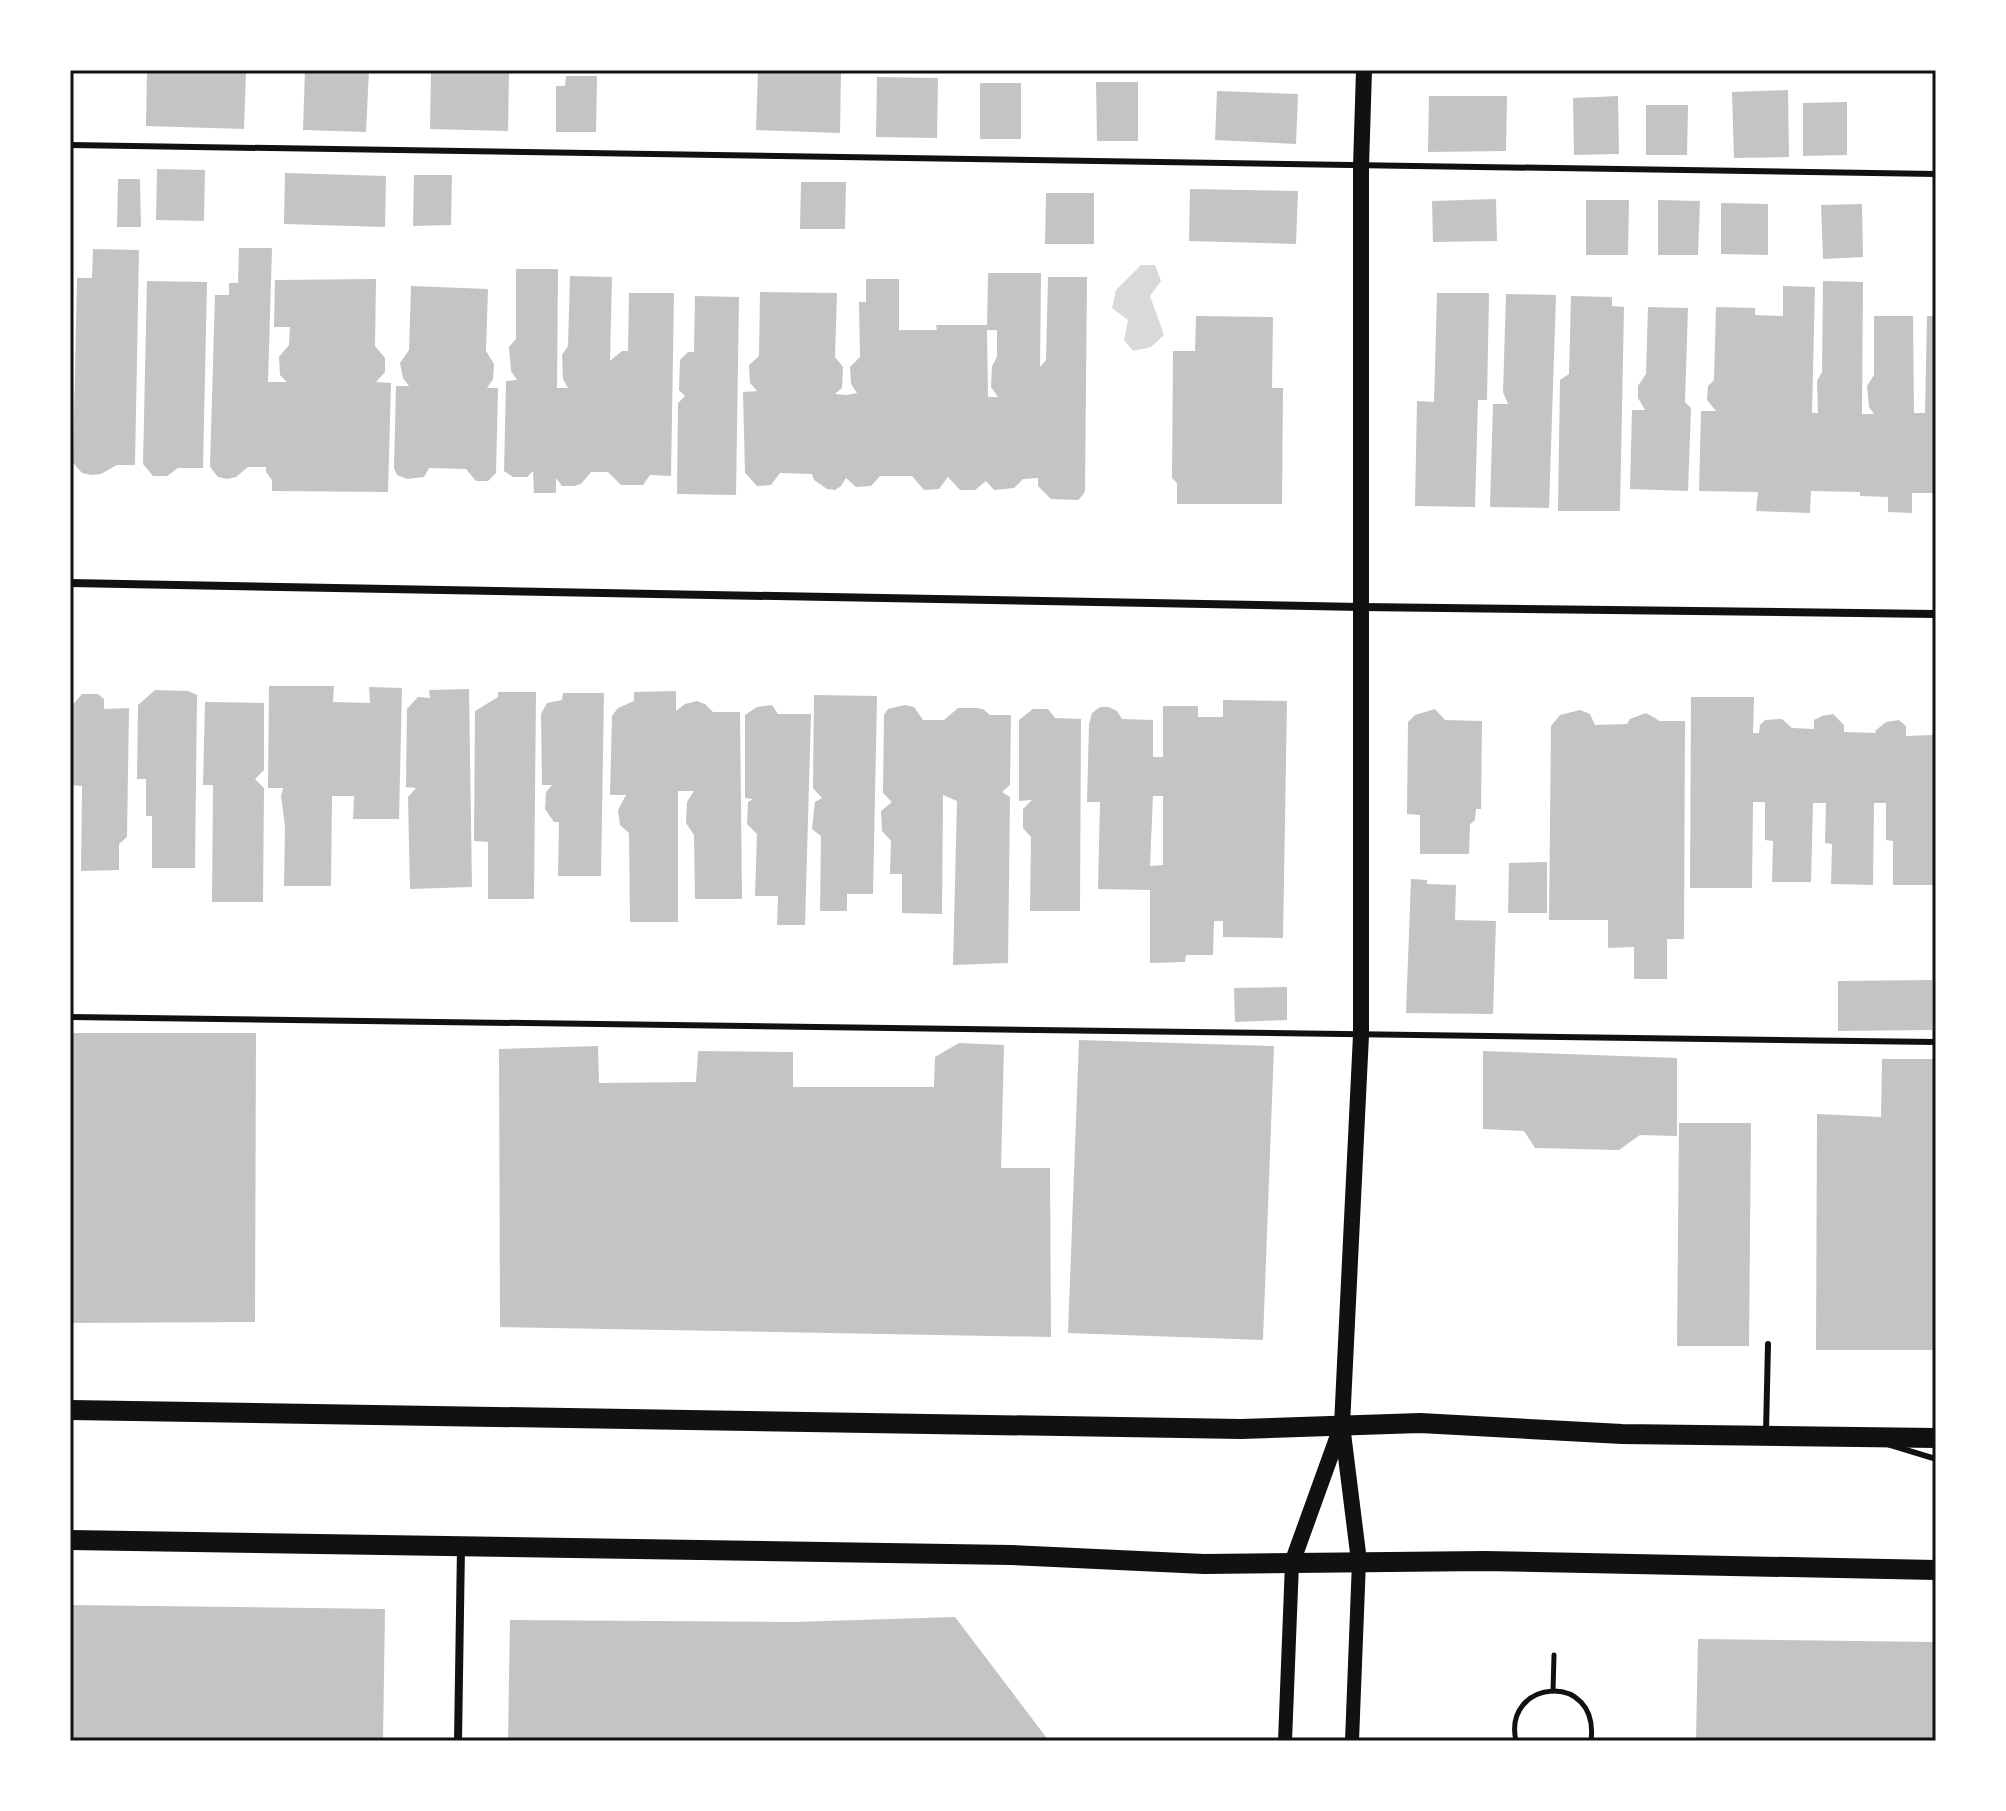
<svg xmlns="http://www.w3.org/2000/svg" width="2006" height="1811" font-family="Karla,sans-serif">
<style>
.water{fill:#d9d9d9}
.building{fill:#c4c4c4;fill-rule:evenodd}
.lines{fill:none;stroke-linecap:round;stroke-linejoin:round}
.path{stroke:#111;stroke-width:5}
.service{stroke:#111;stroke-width:6}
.minor{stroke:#111;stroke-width:8}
.tertiary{stroke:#111;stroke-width:14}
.secondary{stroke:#111;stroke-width:16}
.primary{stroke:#111;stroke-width:20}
.neatline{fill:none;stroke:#111;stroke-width:3}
</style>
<rect width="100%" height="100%" fill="#fff"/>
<polygon class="water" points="1141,265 1155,265 1161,281 1150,296 1164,335 1151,347 1133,351 1124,340 1128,320 1112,308 1116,290"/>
<g class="building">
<polygon points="147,70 246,71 244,129 146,126"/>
<polygon points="305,70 369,70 366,132 303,130"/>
<polygon points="431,70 509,72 508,131 430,129"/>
<polygon points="758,70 841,70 840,133 756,130"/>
<polygon points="566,76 597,76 596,132 556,132 556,86 565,86"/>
<polygon points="877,77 938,78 937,138 876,137"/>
<polygon points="1096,82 1138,82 1138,141 1097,141"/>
<rect x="980" y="83" width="41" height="56"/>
<polygon points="1788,90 1789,157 1734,158 1732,92"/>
<polygon points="1217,91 1298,94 1296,144 1215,140"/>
<polygon points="1429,96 1507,96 1506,151 1428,152"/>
<polygon points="1618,96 1619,154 1574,155 1573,98"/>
<polygon points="1847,102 1847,155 1803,156 1803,103"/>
<polygon points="1646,105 1688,105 1687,155 1646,155"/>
<polygon points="157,169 205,170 204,221 156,220"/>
<polygon points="285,173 386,176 385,227 284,224"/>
<polygon points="414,175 452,175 451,225 413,226"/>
<polygon points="118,179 140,179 141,227 117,227"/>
<polygon points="801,182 846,182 845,229 800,229"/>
<polygon points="1190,189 1298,191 1296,244 1189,241"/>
<polygon points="1046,193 1094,193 1094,244 1045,244"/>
<polygon points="1496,199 1497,241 1433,242 1432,201"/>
<polygon points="1586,200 1629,200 1628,255 1586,255"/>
<polygon points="1658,200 1700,201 1698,255 1658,255"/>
<polygon points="1721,203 1768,204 1768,255 1721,254"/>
<polygon points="1862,204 1863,257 1823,259 1821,205"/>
<polygon points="239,248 272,248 268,382 287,382 280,375 279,357 289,345 290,327 274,327 275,280 376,279 375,346 385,358 385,372 376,382 391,383 388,492 272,491 272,480 266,472 266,467 248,467 236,477 227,479 218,477 210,467 215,295 229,295 229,283 238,283"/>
<polygon points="93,249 139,250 135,465 117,465 101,474 91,475 82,473 73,463 77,278 92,278"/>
<polygon points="516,269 558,269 557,388 568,388 563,379 562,355 568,346 570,276 612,277 610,361 622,351 628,351 629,293 674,293 671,476 650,475 643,485 621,485 608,472 591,472 581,484 574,486 562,486 556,478 556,493 534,493 533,471 527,477 513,477 504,471 506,381 517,380 511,371 509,347 516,339"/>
<path d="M988,273h53l-1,94 6,-7 2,-83h39l-2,214 -3,5 -4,4 -27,-1 -13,-13v-8l-15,1 -9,9 -20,2 -8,-9 -11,9h-15l-12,-13 -9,12 -15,1 -12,-14h-32l-9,10 -15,1 -10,-9 -5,8 -6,4 -8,-1 -13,-9 -2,-6 -32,-1 -9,12 -14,1 -12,-13 -2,-81 14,-1 -7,-8 -1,-18 10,-9 1,-64 77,1 -2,64 8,10 -1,21 -7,6 11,1 11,-2 -6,-9 -1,-17 10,-10 -1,-55h7v-23h33v51h38l-1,-5h51zM987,330h10v27l-5,9 -1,21 7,10h-10z"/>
<polygon points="147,281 207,282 203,468 178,468 167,476 153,476 143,464"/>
<polygon points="1823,281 1863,282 1862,414 1874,414 1869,407 1867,386 1874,375 1874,316 1913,316 1914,413 1925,413 1927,316 1936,316 1936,493 1912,493 1912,513 1888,512 1888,497 1860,496 1860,492 1811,491 1810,513 1756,511 1758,492 1699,491 1701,411 1716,411 1707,400 1708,386 1714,380 1716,307 1755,308 1755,315 1783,316 1783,286 1815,287 1812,413 1818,413 1817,381 1822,372"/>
<polygon points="411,286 488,289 486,351 494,364 493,379 487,388 498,388 496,473 488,481 476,481 466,469 429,468 424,477 407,479 397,475 394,468 396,386 409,386 403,378 400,363 409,350"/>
<polygon points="1437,293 1489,293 1487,400 1478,400 1475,507 1415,506 1417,401 1434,402"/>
<polygon points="1506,294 1556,295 1549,508 1490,507 1493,404 1508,404 1503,392"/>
<polygon points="695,296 739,297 736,495 677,494 678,403 685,396 679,390 680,360 688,352 694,352"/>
<polygon points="1571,296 1612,297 1612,306 1624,307 1620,511 1558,511 1560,380 1569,374"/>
<polygon points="1648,307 1688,308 1685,402 1691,408 1688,491 1630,489 1632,410 1645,410 1638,398 1638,386 1646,374"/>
<polygon points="1196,316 1273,317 1272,388 1283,388 1282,504 1177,504 1177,483 1172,478 1173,351 1195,351"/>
<polygon points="269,686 334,686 333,702 370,703 369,687 402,688 399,819 353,819 354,796 332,796 331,886 284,886 285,826 281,796 283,788 268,788"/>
<polygon points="469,689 472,887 410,889 408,797 416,788 406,787 407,709 418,697 430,698 429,690"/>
<polygon points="155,690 188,691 197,695 195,868 152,868 152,816 146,816 146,779 137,779 138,705"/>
<polygon points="676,691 676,711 685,704 697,701 705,704 713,712 740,712 742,899 695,899 694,835 686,823 687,802 694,791 678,791 678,922 630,922 629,833 620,825 618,810 626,795 610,795 612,716 618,708 634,701 634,692"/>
<polygon points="498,692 536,692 534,899 488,899 488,842 474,841 475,711 498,697"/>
<polygon points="563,693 604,693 601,876 558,876 559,822 554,822 545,809 546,792 552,785 542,785 541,714 547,703 562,700"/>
<polygon points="82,694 98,694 104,699 104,709 129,708 127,837 119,844 119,870 81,871 82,786 70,785 70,708"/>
<polygon points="814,695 877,696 873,894 847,894 847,911 820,911 821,836 812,829 815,802 822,798 813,788"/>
<polygon points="1691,697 1754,697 1753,733 1759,733 1760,725 1765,720 1782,719 1792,728 1814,729 1814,720 1822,716 1833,714 1844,725 1844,732 1876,733 1875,731 1886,722 1899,720 1906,726 1906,736 1932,735 1936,731 1933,885 1893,885 1893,841 1886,840 1886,803 1874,803 1873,885 1831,884 1832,844 1825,843 1826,803 1813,803 1811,882 1772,882 1773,841 1765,840 1765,802 1753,802 1752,888 1690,888"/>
<path d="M1223,700l64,1 -4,237 -60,-1v-16h-9l-1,34h-27l-1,7 -35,1v-73l-52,-1 2,-87h-13l2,-78 3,-11 8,-6h9l8,4 5,8 31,1v37h10v-51h35v11h25zM1153,796h10v69l-13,1z"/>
<polygon points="205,702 264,703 264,770 255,779 264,788 263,902 212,902 213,785 203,785"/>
<polygon points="772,705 778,714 811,714 805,925 777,925 778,896 755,896 757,834 747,824 748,802 753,799 745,798 745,715 757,707"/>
<polygon points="905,705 914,707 923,720 944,720 958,708 976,708 983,709 990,715 1011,715 1010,785 1002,792 1010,797 1008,963 953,965 957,801 943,795 942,914 902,913 902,874 890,874 891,841 882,831 881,811 892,802 883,793 884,715 888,709"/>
<polygon points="1033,709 1048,709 1055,718 1081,719 1080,911 1030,911 1031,837 1023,828 1023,809 1032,800 1019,801 1019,720"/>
<polygon points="1435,709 1445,720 1482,721 1481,809 1476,809 1475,820 1470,824 1469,854 1420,854 1420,815 1407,814 1408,722 1415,715"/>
<polygon points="1580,710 1590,714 1595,725 1627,724 1630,719 1646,713 1660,721 1685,721 1684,939 1667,939 1667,979 1634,979 1634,947 1608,948 1608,920 1549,920 1551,726 1560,715"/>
<polygon points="1547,862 1547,913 1508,913 1509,863"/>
<polygon points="1411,879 1427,880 1427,884 1456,885 1455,920 1496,921 1493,1014 1406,1013"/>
<polygon points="1932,980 1932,1030 1838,1031 1838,981"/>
<polygon points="1287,987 1287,1020 1235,1022 1234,988"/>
<polygon points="70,1033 256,1033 255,1322 70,1323"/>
<polygon points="1079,1040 1274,1046 1263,1340 1068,1333"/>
<polygon points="959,1043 1004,1045 1001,1168 1050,1168 1051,1337 500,1327 499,1049 598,1046 599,1083 696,1082 698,1051 793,1052 793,1087 934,1087 935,1057"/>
<polygon points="1483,1051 1677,1058 1677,1136 1640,1135 1619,1150 1535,1148 1524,1131 1483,1129"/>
<polygon points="1882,1059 1936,1059 1933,1350 1816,1350 1817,1114 1881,1117"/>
<polygon points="1679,1123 1751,1123 1749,1346 1677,1346"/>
<polygon points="70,1605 385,1609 383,1741 70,1741"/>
<polygon points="955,1617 1049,1741 508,1741 510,1620 793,1622"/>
<polygon points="1698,1639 1936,1642 1936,1741 1696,1741"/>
</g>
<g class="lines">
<g class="path">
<polyline points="1553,1691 1554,1655"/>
<path d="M1516,1741c-14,-62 84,-71 75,0"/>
</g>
<g class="service">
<polyline points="70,145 1936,174"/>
<polyline points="70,1017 1936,1042"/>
<polyline points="1766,1432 1768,1344"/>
<polyline points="1890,1445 1936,1459"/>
</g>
<g class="minor">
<polyline points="70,583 1361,607 1936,614"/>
<polyline points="458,1741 461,1547"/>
</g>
<g class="tertiary">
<polyline points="1285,1741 1292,1563"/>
<polyline points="1352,1741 1359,1561"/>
</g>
<g class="secondary">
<polyline points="1359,1561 1342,1425 1361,1035 1361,167 1364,70"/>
<polyline points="1292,1563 1340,1430"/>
</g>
<g class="primary">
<polyline points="70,1410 1241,1429 1420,1423 1622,1434 1936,1438"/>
<polyline points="70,1540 1011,1555 1204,1564 1485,1561 1936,1570"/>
</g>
</g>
<rect width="2006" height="1811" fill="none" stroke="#ffffff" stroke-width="144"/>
<rect x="72" y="72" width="1862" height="1667" class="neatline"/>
</svg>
